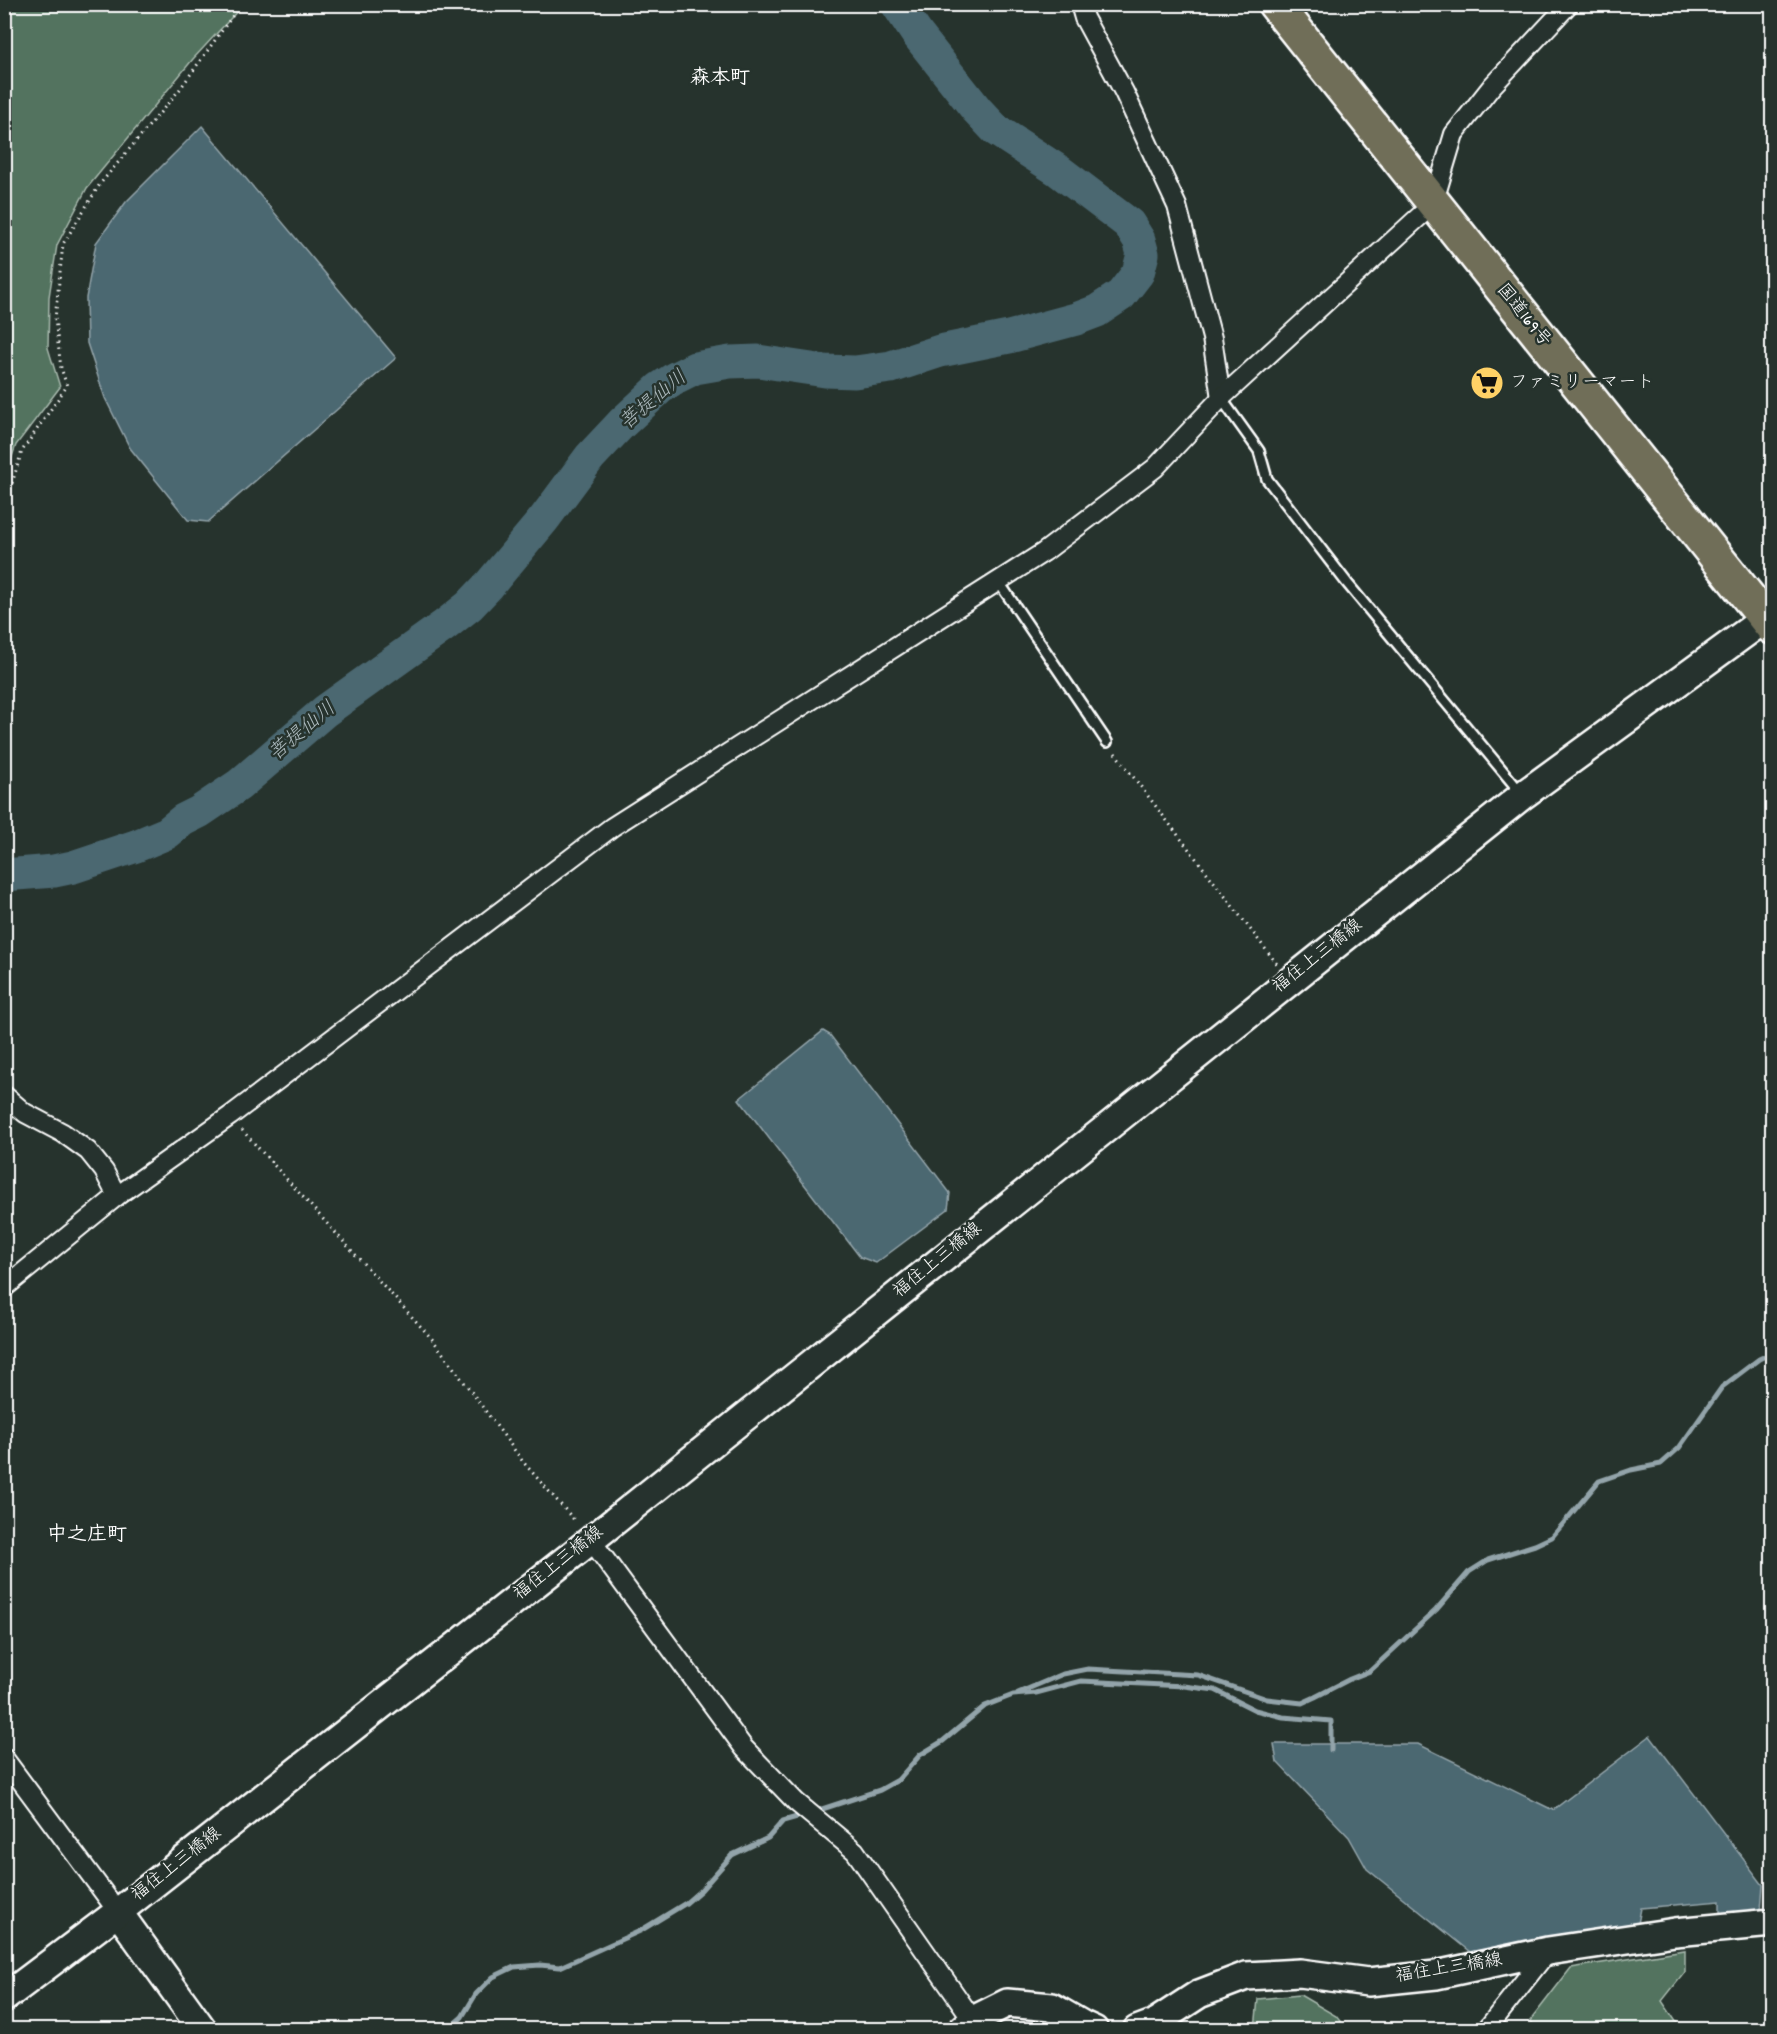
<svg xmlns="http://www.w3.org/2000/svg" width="1777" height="2034" font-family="Dekko,'Klee One',sans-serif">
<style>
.green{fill:#52735e;stroke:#a8b9ae;stroke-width:1.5}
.water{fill:#4b6771;stroke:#93a4aa;stroke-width:1.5}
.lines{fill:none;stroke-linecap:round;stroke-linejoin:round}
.stream{stroke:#93a4aa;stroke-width:5}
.river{stroke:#4b6771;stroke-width:33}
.lane-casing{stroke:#fff;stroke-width:14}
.street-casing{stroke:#fff;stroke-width:22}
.secondary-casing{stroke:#fff;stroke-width:32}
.highway-casing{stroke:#fff;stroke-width:38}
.path{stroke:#fff;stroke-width:3;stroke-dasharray:1.5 4.5;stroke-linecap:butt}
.lane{stroke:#26332d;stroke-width:9}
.street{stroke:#26332d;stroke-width:18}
.secondary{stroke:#26332d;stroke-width:27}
.highway{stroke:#706e59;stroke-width:33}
.labels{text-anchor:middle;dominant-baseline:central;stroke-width:5;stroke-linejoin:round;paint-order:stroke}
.street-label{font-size:18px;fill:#fff;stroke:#26332d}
.poi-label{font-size:18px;fill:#fff;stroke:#26332d;text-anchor:start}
.neighbourhood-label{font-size:20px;font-weight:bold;fill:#fff;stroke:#26332d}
.water-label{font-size:20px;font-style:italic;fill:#aebbbf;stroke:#26332d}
</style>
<rect width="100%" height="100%" fill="#26332d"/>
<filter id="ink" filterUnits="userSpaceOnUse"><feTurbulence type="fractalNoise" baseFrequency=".0167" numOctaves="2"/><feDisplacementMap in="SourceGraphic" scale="12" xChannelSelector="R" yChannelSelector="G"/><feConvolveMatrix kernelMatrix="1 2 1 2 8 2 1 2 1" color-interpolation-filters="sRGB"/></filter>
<g filter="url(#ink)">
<g class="green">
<polygon points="5,4 243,5 193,59 87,188 57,245 49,297 48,348 60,387 16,445 5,477"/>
<polygon points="1685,1950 1685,1972 1662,2001 1681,2029 1539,2029 1530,2021 1571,1968"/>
<polygon points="1300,1995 1336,2016 1346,2029 1255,2029 1258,1999"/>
</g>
<g class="water">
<polygon points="202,126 396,358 208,522 188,520 130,448 105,398 87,343 86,298 96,243 126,202"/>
<polygon points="823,1031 830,1035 950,1193 948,1209 876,1263 860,1257 739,1099"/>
<polygon points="1650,1736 1763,1885 1761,1910 1720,1914 1720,1901 1641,1908 1638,1924 1480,1960 1367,1869 1349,1837 1277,1762 1274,1744 1418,1744 1553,1810"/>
</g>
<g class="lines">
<g class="stream">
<polyline points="1018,1693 1063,1674 1088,1669 1198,1675 1267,1699 1302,1703 1315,1697 1350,1679 1370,1671 1436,1610 1469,1572 1488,1560 1535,1545 1552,1537 1599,1481 1631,1470 1661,1464 1679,1448 1722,1387 1759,1359 1772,1353"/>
<polyline points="813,1812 880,1790 898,1780 920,1755 943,1741 985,1706 1013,1695 1036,1693 1081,1681 1184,1686 1215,1690 1255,1710 1283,1717 1331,1721 1331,1750"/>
<polyline points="447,2030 462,2017 476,1994 493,1977 514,1967 540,1965 560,1967 640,1931 686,1903 701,1890 732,1855 768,1838 783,1821 804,1815"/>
</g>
<polyline class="river" points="4,875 54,871 73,867 136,846 167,833 183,820 199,812 239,785 325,711 445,625 469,606 489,585 544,519 590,457 622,423 660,388 675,378 695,368 730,362 758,361 825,371 855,372 891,367 940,351 1009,337 1076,319 1097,311 1121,295 1138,273 1143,254 1139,240 1129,224 1059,171 996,130 977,110 917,34 897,4"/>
<defs>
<g id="lane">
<polyline points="1221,398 1259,451 1267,479 1347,583 1521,793"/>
<polyline points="998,581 1107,742"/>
</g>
<g id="street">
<polyline points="1080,4 1084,18 1124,92 1177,206 1212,338 1221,398"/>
<polyline points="4,1095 25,1113 63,1133 88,1151 104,1171 117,1196"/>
<polyline points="4,1288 117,1196 230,1116 612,827 1044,552 1155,468 1221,398 1433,204 1454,134 1492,86 1569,4"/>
<polyline points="591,1540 744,1748 796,1802 855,1851 973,2020"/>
<polyline points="4,1758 118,1912"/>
<polyline points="1486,2030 1548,1951"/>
</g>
<g id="secondary">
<polyline points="118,1912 203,2030"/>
<polyline points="4,1998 118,1912 591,1540 1523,795 1766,618"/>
<polyline points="962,2030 973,2020 1007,2003 1052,2007 1083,2025 1094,2030"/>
<polyline points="1137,2030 1153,2024 1199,1994 1246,1976 1300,1973 1368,1982 1436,1975 1548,1951 1675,1932 1772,1923"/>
</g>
<polyline id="highway" points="1275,4 1772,627"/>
</defs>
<use href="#lane" class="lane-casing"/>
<use href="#street" class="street-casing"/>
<use href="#secondary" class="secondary-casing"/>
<use href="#highway" class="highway-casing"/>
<g class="path">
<polyline points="4,499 9,493 22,451 67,386 61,368 55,319 63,244 100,184 180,89 241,4"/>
<polyline points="1115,753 1277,964"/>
<polyline points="242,1130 433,1340 524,1463 576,1522"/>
</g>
<use href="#lane" class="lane"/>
<use href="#street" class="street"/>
<use href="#secondary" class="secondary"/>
<use href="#highway" class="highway"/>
</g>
</g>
<defs>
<symbol id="supermarket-disc" viewBox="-11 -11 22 22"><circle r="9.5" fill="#ffd166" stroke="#26332d"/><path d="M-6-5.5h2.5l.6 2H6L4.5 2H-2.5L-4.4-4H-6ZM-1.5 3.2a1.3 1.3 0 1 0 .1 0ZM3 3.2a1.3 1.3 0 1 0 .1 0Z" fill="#111"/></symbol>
</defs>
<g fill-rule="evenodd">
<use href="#supermarket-disc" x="1468" y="364" width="38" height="38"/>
</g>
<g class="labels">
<g class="street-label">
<text transform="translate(1523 316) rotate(51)">国道169号</text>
<text transform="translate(1318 957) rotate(-38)">福住上三橋線</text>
<text transform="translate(938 1261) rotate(-39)">福住上三橋線</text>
<text transform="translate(559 1564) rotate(-38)">福住上三橋線</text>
<text transform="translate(177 1865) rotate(-38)">福住上三橋線</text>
<text transform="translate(1449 1969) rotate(-9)">福住上三橋線</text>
</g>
<g class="poi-label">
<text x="1510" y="383">ファミリーマート</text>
</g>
<g class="neighbourhood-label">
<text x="720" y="79">森本町</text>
<text x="87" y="1536">中之庄町</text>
</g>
<g class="water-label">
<text transform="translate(654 401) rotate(-40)">菩提仙川</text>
<text transform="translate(303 732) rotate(-40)">菩提仙川</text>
</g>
</g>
<rect width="1777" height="2034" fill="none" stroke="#26332d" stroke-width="24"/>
<rect x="12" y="12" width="1753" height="2010" fill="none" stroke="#fff" stroke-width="2" filter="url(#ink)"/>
</svg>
